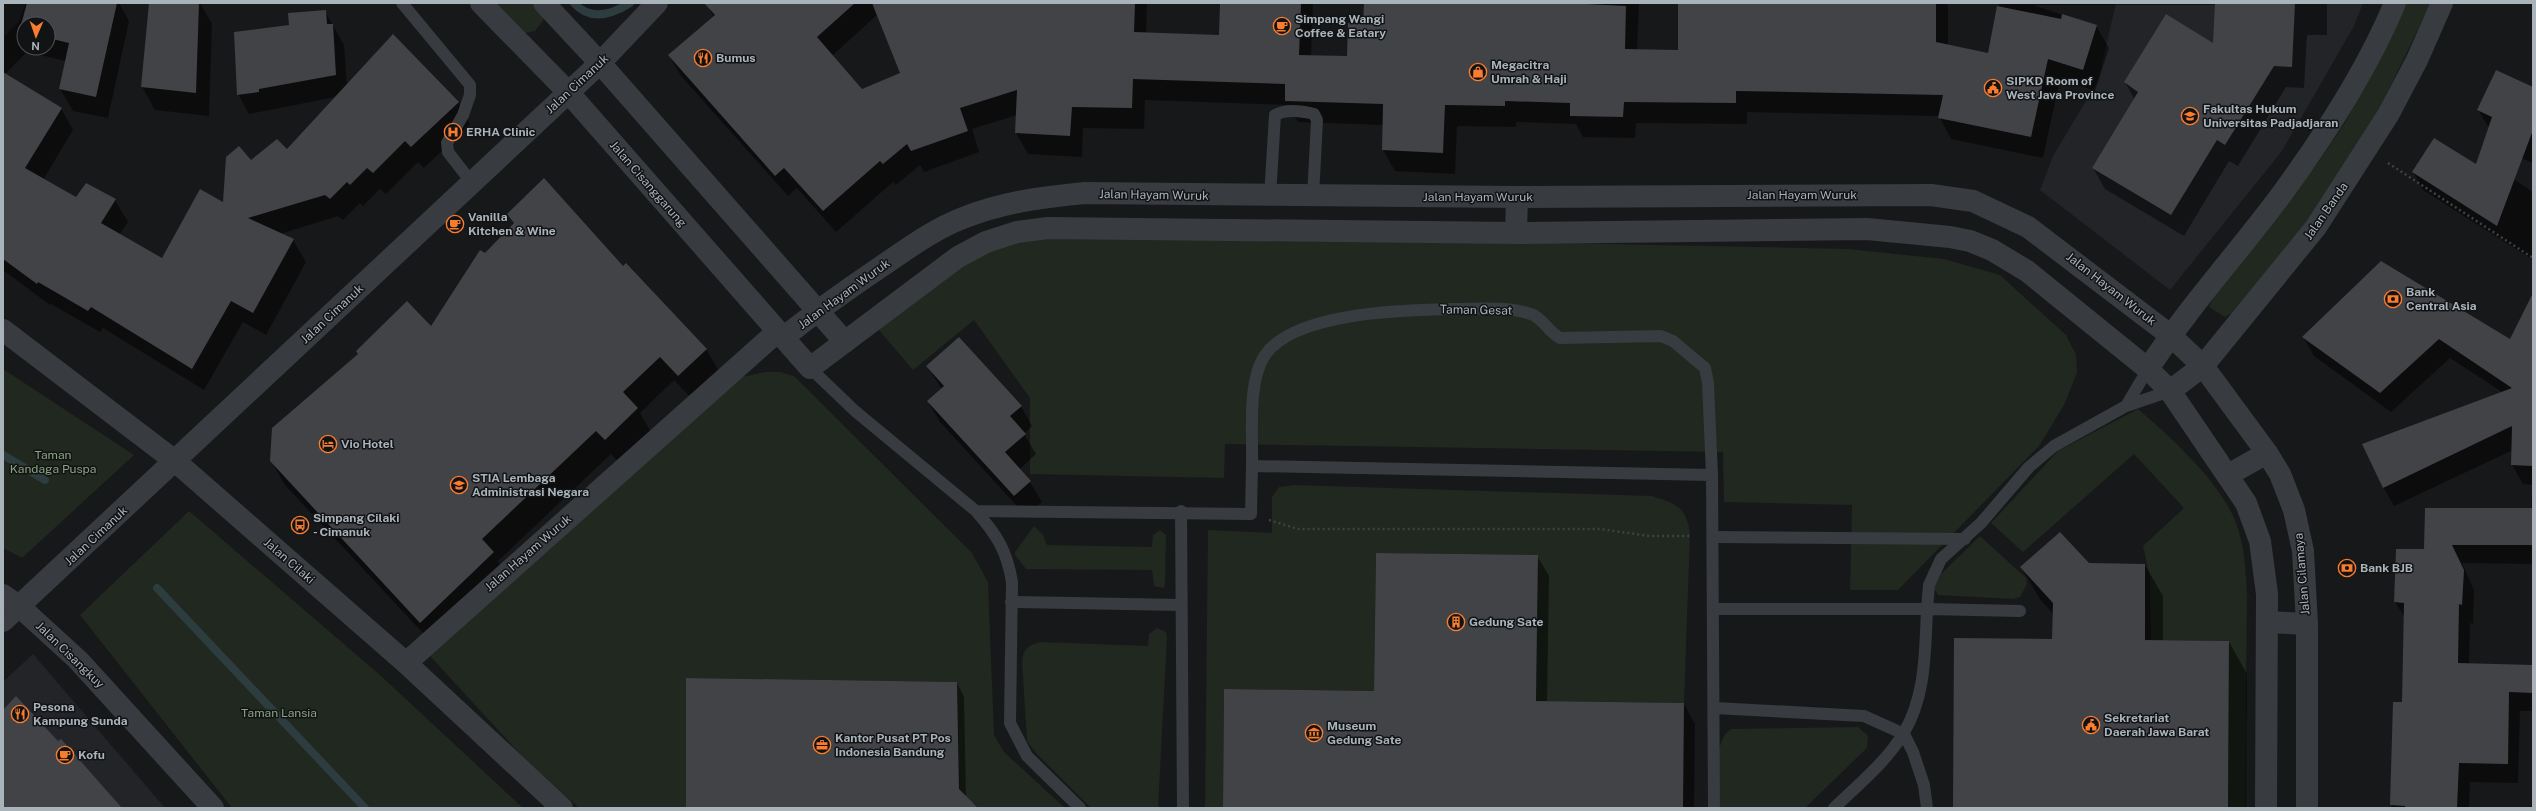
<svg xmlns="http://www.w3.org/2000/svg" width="2536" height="811" font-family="'Public Sans',sans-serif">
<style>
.built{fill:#232427}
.green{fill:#20281f}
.shadow{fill:#0007;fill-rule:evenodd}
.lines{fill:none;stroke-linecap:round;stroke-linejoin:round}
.stream{stroke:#2d3c3e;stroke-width:8}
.building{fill:#414347}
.path{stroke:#3e4246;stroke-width:2.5;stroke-dasharray:2 3;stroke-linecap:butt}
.service{stroke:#383b3f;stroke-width:12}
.minor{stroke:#383b3f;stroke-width:22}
.tertiary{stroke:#383b3f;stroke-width:22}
.labels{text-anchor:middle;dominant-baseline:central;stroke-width:3;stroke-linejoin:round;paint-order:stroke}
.poi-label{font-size:12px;font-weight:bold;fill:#a9b3ba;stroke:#121315;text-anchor:start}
.street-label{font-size:12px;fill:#a9b3ba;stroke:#121315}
.park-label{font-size:12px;fill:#88a67f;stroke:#121315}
</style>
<rect width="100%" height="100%" fill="#17181a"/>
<g class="built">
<polygon points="3,3 26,3 19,21 3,38"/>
<polygon points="2116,3 2363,3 2354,26 2282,151 2170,290 2040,190 2053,156 2098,81"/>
<polygon points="33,654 165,808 3,808 3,682"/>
</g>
<g class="green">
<polygon points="491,3 533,3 544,14 543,21 535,31 525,33"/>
<polygon points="2403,3 2431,3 2368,132 2305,225 2234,312 2225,317 2209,307 2213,299 2317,164 2346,121"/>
<polygon points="997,235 1228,236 1848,249 1944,259 2000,275 2066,335 2076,355 2077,373 2064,405 2039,446 1898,590 1850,590 1852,505 1724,502 1723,452 1225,444 1224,478 1030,474 1030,398 974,320 913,370 878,329"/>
<polygon points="3,369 134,455 22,558 3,548"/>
<polygon points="765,372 780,372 794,376 972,553 988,582 994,735 1004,752 1065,808 978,808 974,803 969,808 960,808 957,682 686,678 686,808 579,808 522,756 430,656 742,377"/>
<path d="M2138,409c33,28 88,78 100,120 7,22 8,44 9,66l-2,213h-17l1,-167 -78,-1 -1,-63 -7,-31 41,-38 -50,-54 -111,98 -32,-29 67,-72z"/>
<path d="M1294,485l358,11c25,8 34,11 38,37l-6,170 -148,-2 2,-146 -162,-2 -2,138 -150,-2 -1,119h-18l3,-278 64,3v-36l7,-10z"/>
<polygon points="189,511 380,675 523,808 232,808 80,615"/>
<polygon points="1034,526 1043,535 1047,545 1152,547 1153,535 1160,530 1166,535 1165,585 1163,588 1154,586 1152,570 1026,569 1015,555 1015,552"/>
<polygon points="1980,536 2026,578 2027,584 2020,597 2013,599 1938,595 1934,588 1941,574"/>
<path d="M1157,628l9,4 1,6 -9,170h-67l-54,-54 -10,-13 -5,-81c2,-12 7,-15 18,-18l108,4 1,-12z"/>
<path d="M1858,727l10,9 -1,12 -62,60h-87c0,-21 -6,-68 13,-79z"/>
</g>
<g class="shadow">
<path d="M3,3h116l10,18 -21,97 -35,-7 -13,-22 6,-28 -39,-9 -22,22 56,34 12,22 -30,50 34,18 38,2 13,22 -9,13 43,24 62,-56 27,-41 36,-12 49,-53 -87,17 -11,-20 52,-68 35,-15 19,34 3,41 111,16 12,22 -46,44 -6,-6 -32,32 -6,-5 -17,17 -3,-3 -17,17 -5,-4 -58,18 13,6 13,22 -40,73 -23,-13 -39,68 -101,-62 -3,4 -49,-28 -1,1 -47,-35zM24,24h24v24h-24z"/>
<polygon points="150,3 200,3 212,24 209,116 155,110 142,87"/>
<path d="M713,3h434l-1,31 74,2 1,-33h92l-2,53 37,1 16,-32 1,-22h274l-2,47 42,1v-47l-37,-1h304l2,4v39l41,8 10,-51h328v32h-20l-3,53 -18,-1 -48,79 -9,-5 -45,75 -79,-47 -12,-21 42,-68 -10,-18 89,-37 2,-40h-183l63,21 13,22 -14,43 -35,-12 -17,79 -92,-19 -12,-23 -192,-4v12l-111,-1 -1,15 -52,-1 -7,-13 -60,-2v5l-59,-1 -2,48 -60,-3 -12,-21 1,-25 -86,-3 -10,-17 -143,-5 -1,29 -61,-1 -1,29 -54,-3 -12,-21 1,-18 -45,14 7,23 -55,20 -4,-7 -24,20 -3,-3 -57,50 -39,-44 -9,8 -107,-120 -12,-21 45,-38 -6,-10zM878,14l24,59 -40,18 -30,-35z"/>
<polygon points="2533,88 2533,163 2497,148 2490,127 2487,125 2478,110"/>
<polygon points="2479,157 2533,192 2533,260 2423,190 2413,172 2476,166"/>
<polygon points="508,214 623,267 706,349 720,373 692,399 674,380 640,413 651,432 619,463 611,454 498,561 507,576 435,646 285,485 271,461 431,328 485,254 514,224"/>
<polygon points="2381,262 2511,340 2533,305 2533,564 2462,563 2474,590 2473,624 2470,623 2469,664 2533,666 2533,711 2520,711 2518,783 2470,782 2469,808 2393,808 2391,804 2403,703 2405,618 2395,602 2425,550 2531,509 2532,485 2523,484 2512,465 2513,450 2394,506 2383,487 2502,392 2450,358 2391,412 2314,356 2303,337"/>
<polygon points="927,366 1021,406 1032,426 1024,434 1036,454 1019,470 1030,482 1042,502 1026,516 940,422 928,402 942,389"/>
<polygon points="1537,556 1549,576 1547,702 1684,704 1695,724 1694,808 1224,808 1375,692"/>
<polygon points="2088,564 2145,565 2163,596 2163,641 2229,642 2247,674 2246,808 1954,808 2053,640 2053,614 2040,599 2021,567"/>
<polygon points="957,683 964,697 966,798 977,808 687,808"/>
</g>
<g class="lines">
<g class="stream">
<path d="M574,3c16,18 37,12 56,0"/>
<polyline points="3,455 45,480"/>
<polyline points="157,588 365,808"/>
</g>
</g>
<g class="building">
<polygon points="27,3 117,3 96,97 59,89 69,43 48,38 48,24 24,24 24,33 19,32"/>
<polygon points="149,3 199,3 196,93 141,87"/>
<polygon points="704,3 855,3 817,37 862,89 900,73 872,3 1135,3 1134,32 1219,35 1220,3 1301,3 1299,55 1347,56 1348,23 1363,24 1364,3 1567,3 1626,6 1625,49 1678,50 1678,3 1936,3 1936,42 1988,53 1997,6 2061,19 2062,14 2097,25 2083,70 2048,59 2031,137 1938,118 1943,95 1736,91 1736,103 1624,102 1623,117 1570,116 1570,103 1505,101 1505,106 1445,105 1443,153 1382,150 1383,104 1285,101 1285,84 1133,79 1132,108 1072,107 1070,136 1015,133 1017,90 960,108 968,131 911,151 907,144 883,164 880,161 823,211 784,168 775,176 668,55 715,15"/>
<polygon points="2215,3 2295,3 2292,67 2274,66 2225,145 2217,140 2171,215 2092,168 2138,92 2124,82 2166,14 2213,43"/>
<polygon points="326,10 327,24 333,24 336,75 259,89 259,92 237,95 234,32 289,25 288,13"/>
<polygon points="393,34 459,102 411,147 405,141 373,173 367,168 350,185 347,182 330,199 325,195 248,218 294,239 253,313 231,301 192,369 91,307 88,311 38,282 37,284 3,259 3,72 62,108 25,168 76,197 86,183 116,199 101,223 162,258 200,189 223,202 226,157 239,146 251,160 277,139 287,149"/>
<polygon points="2496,70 2533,87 2533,130 2497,226 2412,172 2434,138 2476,164 2492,117 2477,110"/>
<polygon points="544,178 623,266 626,263 707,349 678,376 660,357 623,392 638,408 605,440 596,431 482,539 494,552 420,623 270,461 272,428 358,354 356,351 407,301 431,326 480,250 485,253 514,223 507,214"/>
<polygon points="2381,261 2510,339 2533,293 2533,466 2511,465 2512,426 2383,488 2362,444 2512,388 2439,339 2380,393 2302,337"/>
<polygon points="959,337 1022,406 1010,416 1026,434 1005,452 1031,481 1014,496 927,401 944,386 926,366"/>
<polygon points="2425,508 2533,508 2533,545 2452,545 2464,570 2462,605 2459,604 2458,663 2533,665 2533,693 2509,692 2508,764 2459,763 2457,808 2405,808 2405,806 2390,805 2393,702 2402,702 2404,603 2394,602 2396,549 2424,549"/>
<polygon points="2060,532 2089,563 2145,564 2145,640 2229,641 2228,808 1953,808 1954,638 2052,639 2053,603 2020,567"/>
<polygon points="1376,553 1538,555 1536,701 1684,703 1683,808 1223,808 1224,689 1374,691"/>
<polygon points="686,678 957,682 959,789 978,808 686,808"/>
<polygon points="16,696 58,741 61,739 122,808 3,808 3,710"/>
</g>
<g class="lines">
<g class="path">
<polyline points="2388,163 2533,258"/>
<polyline points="1269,520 1298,529 1601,529 1649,536 1692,536"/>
</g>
<g class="service">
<polyline points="402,3 470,85 470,95 463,115 447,143 448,152 472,183"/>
<path d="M1270,197l5,-82c11,-6 27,-4 39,-1l3,6 -4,77"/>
<polyline points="810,368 855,411 976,511 1251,514 1252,466 1712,475 1714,808"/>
<polyline points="2126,406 2148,369"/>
<path d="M1252,466c1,-32 -5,-84 13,-111 30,-43 139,-45 187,-46 25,0 54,-3 79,5 12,4 17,18 29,24l101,-2 12,5 32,27 3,15 4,92"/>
<path d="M976,511c21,24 31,40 36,71l-2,141 17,33 53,52"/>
<polyline points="1181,511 1183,808"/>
<polyline points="1713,537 1965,539"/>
<polyline points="1011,602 1181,605"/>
<polyline points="1713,609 1927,609 1929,585 1941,559 1981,523 2029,467 2054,446 2126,406 2170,391"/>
<polyline points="1715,708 1864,716 1904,734 1913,752 1924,785 1927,808"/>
<path d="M1834,808c24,-23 52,-46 69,-74 23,-37 22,-83 24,-125l93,2"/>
</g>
<g class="minor">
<polyline points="3,621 600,63 657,3"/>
<polyline points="406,663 777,332"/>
</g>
<g class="tertiary">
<polyline points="481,3 568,92 810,368 958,257 986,242 1017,232 1048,228 1516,233 1867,229 1950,237 1970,241 1992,250 2027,271 2148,369 2170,391 2246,503 2260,541 2267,594 2266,808"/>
<polyline points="544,3 600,63 845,342"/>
<polyline points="1516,233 1517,197"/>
<polyline points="3,330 175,461 406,663 562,808"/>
<path d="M783,338c32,-26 65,-49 99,-72 25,-17 52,-37 81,-48 40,-16 80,-21 122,-25l432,4 414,-2 42,6 55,26 142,108 33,31 64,87 13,21 14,36 9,41 4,73v184"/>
<path d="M2148,369c41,-63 92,-118 136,-178 40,-55 85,-125 111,-188"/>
<polyline points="2170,391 2203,366 2316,227 2388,115 2417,60 2442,3"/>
<polyline points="2228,475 2267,453"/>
<polyline points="3,595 20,607 78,660 213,808"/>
<polyline points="2267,622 2307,624"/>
</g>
</g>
<defs>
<symbol id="cafe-ring" viewBox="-11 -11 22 22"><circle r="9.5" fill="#121315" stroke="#fa7c2f" stroke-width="1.5"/><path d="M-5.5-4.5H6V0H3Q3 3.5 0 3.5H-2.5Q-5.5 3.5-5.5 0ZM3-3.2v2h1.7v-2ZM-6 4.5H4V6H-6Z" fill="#fa7c2f"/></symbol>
<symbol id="restaurant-ring" viewBox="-11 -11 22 22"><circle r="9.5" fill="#121315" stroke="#fa7c2f" stroke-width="1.5"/><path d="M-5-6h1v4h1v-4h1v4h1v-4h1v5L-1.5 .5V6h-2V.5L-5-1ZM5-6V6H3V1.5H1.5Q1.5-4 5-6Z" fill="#fa7c2f"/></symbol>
<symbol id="shop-ring" viewBox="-11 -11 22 22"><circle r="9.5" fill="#121315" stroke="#fa7c2f" stroke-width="1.5"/><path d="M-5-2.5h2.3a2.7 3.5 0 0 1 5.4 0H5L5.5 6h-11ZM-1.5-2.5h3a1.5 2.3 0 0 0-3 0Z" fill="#fa7c2f"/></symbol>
<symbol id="civic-ring" viewBox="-11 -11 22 22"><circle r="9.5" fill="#121315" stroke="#fa7c2f" stroke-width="1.5"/><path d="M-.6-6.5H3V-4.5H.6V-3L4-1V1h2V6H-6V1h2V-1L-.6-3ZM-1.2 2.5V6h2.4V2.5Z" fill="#fa7c2f"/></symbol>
<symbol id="university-ring" viewBox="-11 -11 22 22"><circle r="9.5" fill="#121315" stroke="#fa7c2f" stroke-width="1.5"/><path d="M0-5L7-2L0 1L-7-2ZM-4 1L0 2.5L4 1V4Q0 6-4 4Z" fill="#fa7c2f"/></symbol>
<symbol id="hospital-ring" viewBox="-11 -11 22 22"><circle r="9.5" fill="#121315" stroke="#fa7c2f" stroke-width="1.5"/><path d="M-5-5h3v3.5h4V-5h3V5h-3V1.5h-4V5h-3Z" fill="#fa7c2f"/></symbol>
<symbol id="bank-ring" viewBox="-11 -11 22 22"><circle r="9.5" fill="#121315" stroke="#fa7c2f" stroke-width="1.5"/><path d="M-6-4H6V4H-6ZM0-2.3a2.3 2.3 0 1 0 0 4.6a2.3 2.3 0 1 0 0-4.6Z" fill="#fa7c2f"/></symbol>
<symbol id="hotel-ring" viewBox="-11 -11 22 22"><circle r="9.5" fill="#121315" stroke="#fa7c2f" stroke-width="1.5"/><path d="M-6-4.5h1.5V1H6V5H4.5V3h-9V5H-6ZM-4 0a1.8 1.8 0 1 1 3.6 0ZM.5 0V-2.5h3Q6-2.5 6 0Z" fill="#fa7c2f"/></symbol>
<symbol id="bus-ring" viewBox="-11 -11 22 22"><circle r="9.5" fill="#121315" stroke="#fa7c2f" stroke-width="1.5"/><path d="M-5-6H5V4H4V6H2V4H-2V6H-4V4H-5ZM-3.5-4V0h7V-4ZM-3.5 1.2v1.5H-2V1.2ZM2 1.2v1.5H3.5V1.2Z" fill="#fa7c2f"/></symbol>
<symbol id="building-ring" viewBox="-11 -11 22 22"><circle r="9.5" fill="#121315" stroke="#fa7c2f" stroke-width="1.5"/><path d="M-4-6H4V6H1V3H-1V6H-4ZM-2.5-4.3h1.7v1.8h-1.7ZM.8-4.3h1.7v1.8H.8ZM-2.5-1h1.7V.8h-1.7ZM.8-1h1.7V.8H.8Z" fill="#fa7c2f"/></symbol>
<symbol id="museum-ring" viewBox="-11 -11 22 22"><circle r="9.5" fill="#121315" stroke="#fa7c2f" stroke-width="1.5"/><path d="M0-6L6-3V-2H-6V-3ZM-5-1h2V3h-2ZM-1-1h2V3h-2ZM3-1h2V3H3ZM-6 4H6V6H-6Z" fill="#fa7c2f"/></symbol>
<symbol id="office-ring" viewBox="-11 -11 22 22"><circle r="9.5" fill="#121315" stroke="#fa7c2f" stroke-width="1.5"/><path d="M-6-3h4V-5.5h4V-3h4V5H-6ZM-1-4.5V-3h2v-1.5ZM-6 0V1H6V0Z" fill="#fa7c2f"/></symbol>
</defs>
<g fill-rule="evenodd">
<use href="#cafe-ring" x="1272" y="16" width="20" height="20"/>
<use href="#restaurant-ring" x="693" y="48" width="20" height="20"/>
<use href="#shop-ring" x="1468" y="62" width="20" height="20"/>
<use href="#civic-ring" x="1983" y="78" width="20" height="20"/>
<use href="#university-ring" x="2180" y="106" width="20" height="20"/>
<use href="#hospital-ring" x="443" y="122" width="20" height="20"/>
<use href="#cafe-ring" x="445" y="214" width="20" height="20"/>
<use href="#bank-ring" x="2383" y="289" width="20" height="20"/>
<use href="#hotel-ring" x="318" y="434" width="20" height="20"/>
<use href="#university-ring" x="449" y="475" width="20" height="20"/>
<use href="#bus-ring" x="290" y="515" width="20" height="20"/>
<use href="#bank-ring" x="2337" y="558" width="20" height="20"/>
<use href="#building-ring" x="1446" y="612" width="20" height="20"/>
<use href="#restaurant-ring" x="10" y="704" width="20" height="20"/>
<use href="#civic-ring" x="2081" y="715" width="20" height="20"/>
<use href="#museum-ring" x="1304" y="723" width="20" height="20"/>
<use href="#office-ring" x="812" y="735" width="20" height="20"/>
<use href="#cafe-ring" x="55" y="745" width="20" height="20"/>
</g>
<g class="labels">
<g class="poi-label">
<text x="1295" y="19">Simpang Wangi<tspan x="1295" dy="14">Coffee &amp; Eatary</tspan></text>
<text x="716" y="58">Bumus</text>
<text x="1491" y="65">Megacitra<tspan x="1491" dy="14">Umrah &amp; Haji</tspan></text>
<text x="2006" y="81">SIPKD Room of<tspan x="2006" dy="14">West Java Province</tspan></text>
<text x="2203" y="109">Fakultas Hukum<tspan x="2203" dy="14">Universitas Padjadjaran</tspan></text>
<text x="466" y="132">ERHA Clinic</text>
<text x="468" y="217">Vanilla<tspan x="468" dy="14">Kitchen &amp; Wine</tspan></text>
<text x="2406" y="292">Bank<tspan x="2406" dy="14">Central Asia</tspan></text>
<text x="341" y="444">Vio Hotel</text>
<text x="472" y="478">STIA Lembaga<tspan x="472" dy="14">Administrasi Negara</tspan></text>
<text x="313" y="518">Simpang Cilaki<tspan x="313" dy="14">- Cimanuk</tspan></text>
<text x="2360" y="568">Bank BJB</text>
<text x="1469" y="622">Gedung Sate</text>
<text x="33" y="707">Pesona<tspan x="33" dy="14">Kampung Sunda</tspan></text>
<text x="2104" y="718">Sekretariat<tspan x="2104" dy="14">Daerah Jawa Barat</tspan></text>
<text x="1327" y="726">Museum<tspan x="1327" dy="14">Gedung Sate</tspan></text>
<text x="835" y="738">Kantor Pusat PT Pos<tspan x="835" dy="14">Indonesia Bandung</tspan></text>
<text x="78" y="755">Kofu</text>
</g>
<g class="street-label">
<text transform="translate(577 84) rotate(-43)">Jalan Cimanuk</text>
<text transform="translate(648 184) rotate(49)">Jalan Cisanggarung</text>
<text transform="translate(1154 195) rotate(1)">Jalan Hayam Wuruk</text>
<text x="1802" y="195">Jalan Hayam Wuruk</text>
<text x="1478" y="197">Jalan Hayam Wuruk</text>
<text transform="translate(2326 211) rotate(-55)">Jalan Banda</text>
<text transform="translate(2111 289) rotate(38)">Jalan Hayam Wuruk</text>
<text transform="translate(844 294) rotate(-36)">Jalan Hayam Wuruk</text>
<text transform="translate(1476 310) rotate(1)">Taman Gesat</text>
<text transform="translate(332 314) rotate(-43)">Jalan Cimanuk</text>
<text transform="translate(96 536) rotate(-43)">Jalan Cimanuk</text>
<text transform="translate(528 553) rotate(-41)">Jalan Hayam Wuruk</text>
<text transform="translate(289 561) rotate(41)">Jalan Cilaki</text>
<text transform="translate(2302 574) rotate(-95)">Jalan Cilamaya</text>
<text transform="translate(70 655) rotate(44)">Jalan Cisangkuy</text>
</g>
<g class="park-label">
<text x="53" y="455">Taman<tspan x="53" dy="14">Kandaga Puspa</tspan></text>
<text x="279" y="713">Taman Lansia</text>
</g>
</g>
<rect width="2536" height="811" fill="none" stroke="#a9b3ba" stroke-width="8"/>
<g transform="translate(36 36) rotate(182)"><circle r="19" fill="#121315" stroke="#4e5357"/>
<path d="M0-3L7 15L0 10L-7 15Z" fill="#fa7c2f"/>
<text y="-6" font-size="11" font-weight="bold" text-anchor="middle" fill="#a9b3ba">N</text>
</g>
</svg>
